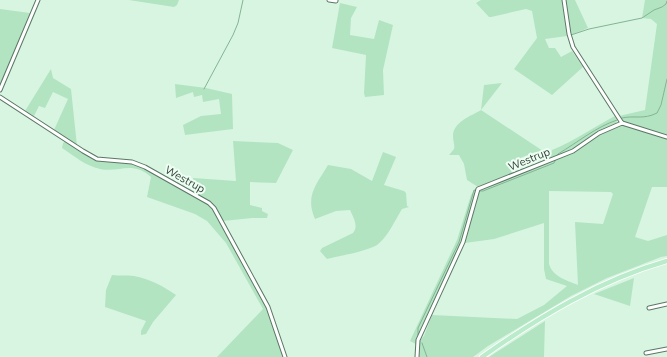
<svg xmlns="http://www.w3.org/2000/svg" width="667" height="357" font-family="Mulish,sans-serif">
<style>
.green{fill:#b2e4c2;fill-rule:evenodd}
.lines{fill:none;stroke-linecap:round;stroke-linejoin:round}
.stream{stroke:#84b494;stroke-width:1}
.street-casing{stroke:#5b7664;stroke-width:5}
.primary-casing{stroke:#fff;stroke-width:6}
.street{stroke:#fff;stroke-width:3}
.primary{stroke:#baebcb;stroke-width:4.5}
.labels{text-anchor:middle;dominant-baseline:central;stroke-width:4;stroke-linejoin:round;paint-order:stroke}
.street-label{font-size:11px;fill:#344038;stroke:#edfff3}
</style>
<rect width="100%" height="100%" fill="#d8f5e1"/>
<g class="green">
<polygon points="129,0 179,0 177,5 174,7"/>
<polygon points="481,0 562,0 567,36 545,39 549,48 555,48 561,57 572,51 583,67 552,95 514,69 537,38 532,11 526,9 491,17 489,17 476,3"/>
<polygon points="565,0 575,0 588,28 571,35"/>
<polygon points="645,0 667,0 667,136 623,121 619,116 645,110 657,24 651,19 642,18"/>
<polygon points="340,3 357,7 351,18 350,35 374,39 379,20 393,25 383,70 384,95 365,97 364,93 366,55 332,48"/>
<polygon points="0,9 30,13 0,88"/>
<polygon points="51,69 53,78 71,89 77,146 54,130 68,99 53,92 45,108 39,106 34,116 25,111"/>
<path d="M502,83l-21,27 65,43h5l1,-3c22,-9 42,-23 63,-34l2,5 -1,2c-16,6 -29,17 -43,26 -10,6 -21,9 -32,13l-6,-10 -27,11 4,10 -34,14 -11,-7 -3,-16 -5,-9h-10l5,-6c1,-4 -1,-8 -1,-13 0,-14 18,-20 28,-26l3,-25z"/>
<polygon points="175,84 206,88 232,94 233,129 185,135 183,125 201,116 221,114 219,99 203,102 202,95 194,97 193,92 176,98"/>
<path d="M620,125h4l43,13v49h-15l-17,50 13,4 19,-6v21l-6,1 -54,21 -36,18 -83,50 -15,11h-55v-10l2,-7 4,-4 8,-21 85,4 27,-14 23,-19 -21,-7 -2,-10v-46l-50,16 -29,4 15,-53 93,-38 33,-22zM549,191l62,1 2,2 -10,30 -28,-2 3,63c-12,-5 -25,-8 -29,-21z"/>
<path d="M66,141l31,19 35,3 13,5 57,32 12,10 53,97 17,50h-67l46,-48 -37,-66 -19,-22 -12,-7 -48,-17 4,-20c-19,-17 -31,-4 -51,-8 -14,-3 -26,-13 -38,-21l1,-5z"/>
<polygon points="233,141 278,143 293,150 276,183 250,182 250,205 262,208 262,211 268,214 267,218 252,218 223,221 216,208 196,194 193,178 236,181"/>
<path d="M383,152l13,5 -12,28 20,6 2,2 1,13 2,1 -7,2c-7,11 -14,28 -25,36 -9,6 -38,11 -50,14l-7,-8 2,-3 31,-15c6,-7 0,-16 -3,-23l-14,1 -21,8c-10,-23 1,-34 13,-54l23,4 21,12z"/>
<polygon points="475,189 477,189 462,242 416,344 410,341 457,240 471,195"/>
<path d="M112,275c7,1 15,0 22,1 16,3 29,10 42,19l-23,27 -7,12 -5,1v-4l5,-10 -41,-14 1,-17z"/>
<polygon points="634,278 630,306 594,294"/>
<polygon points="545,321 544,357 489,357 495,353"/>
</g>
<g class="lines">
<g class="stream">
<polyline points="571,35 589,29 642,18 654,10 662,7 666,4 667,1"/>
<polyline points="204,89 233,35 238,23 243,0"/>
<path d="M622,118c13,-3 21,2 35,-5l4,-8 6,-26"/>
<path d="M557,157l1,-3c20,-12 38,-27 59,-34"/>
<polyline points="479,191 483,191 554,163 556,159"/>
<polyline points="418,335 418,328 459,242 474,190 477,191"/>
<polyline points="422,343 427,357"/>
</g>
<defs>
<g id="street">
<polyline points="329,0 336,1 336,0"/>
<polyline points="564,0 569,34 573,47 622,123"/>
<polyline points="0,90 38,0"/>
<polyline points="0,97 83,151 97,159 132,162 145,167 209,203 214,208 268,307 285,357"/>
<polyline points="622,123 667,137"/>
<polyline points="649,308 667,304"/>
<polyline points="646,353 667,349"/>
<polyline points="417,357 418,340 463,242 478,189 573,151 599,133 622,123"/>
</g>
<path id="primary" d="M482,357c57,-40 118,-77 185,-96"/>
</defs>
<use href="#street" class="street-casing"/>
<use href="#primary" class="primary-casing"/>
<use href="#street" class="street"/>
<use href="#primary" class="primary"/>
</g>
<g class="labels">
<g class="street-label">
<text transform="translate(529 159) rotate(-22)">Westrup</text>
<text transform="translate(185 179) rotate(29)">Westrup</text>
</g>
</g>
</svg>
